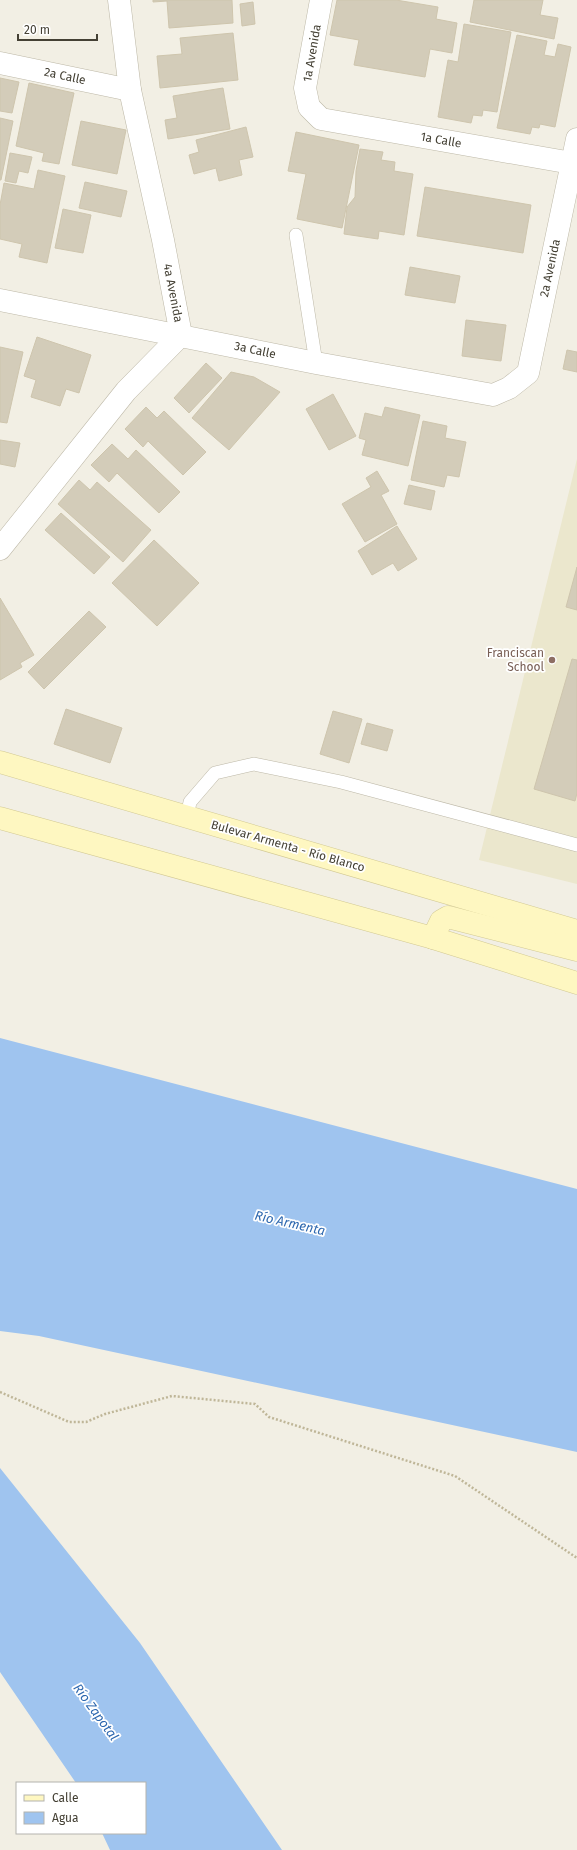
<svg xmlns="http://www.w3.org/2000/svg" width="577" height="1850" font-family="'Fira Sans',sans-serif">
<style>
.education{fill:#ebe7cd}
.water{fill:#9fc4ef}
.building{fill:#d3ccb9;stroke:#cec5ad}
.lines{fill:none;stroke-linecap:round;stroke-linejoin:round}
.lane-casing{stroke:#bdb8a7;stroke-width:14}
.street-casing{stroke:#bdb8a7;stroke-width:23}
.secondary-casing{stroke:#d2c993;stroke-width:23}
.path{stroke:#bfb698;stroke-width:2.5;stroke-dasharray:2 2;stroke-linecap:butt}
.lane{stroke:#fff;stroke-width:13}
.street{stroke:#fff;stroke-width:22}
.secondary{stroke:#fef7c1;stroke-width:22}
.education-dot{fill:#8d6e63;stroke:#fff;stroke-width:1.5}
.labels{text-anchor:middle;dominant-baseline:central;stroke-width:3.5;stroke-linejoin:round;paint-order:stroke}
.street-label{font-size:12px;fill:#444034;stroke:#fff}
.education-label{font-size:12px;fill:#785e54;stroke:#fff;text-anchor:end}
.water-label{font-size:13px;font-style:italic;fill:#2e68af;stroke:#fff}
</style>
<rect width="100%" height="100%" fill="#f2efe4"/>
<polygon class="education" points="577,459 577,884 479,860"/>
<g class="water">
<polygon points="0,1038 577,1189 577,1452 39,1336 0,1331"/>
<polygon points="0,1468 140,1643 282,1850 110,1850 102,1833 145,1833 145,1783 76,1783 0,1672"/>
</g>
<g class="building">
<polygon points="153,0 232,0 233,23 169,28 167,1 153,2"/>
<polygon points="337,0 396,0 438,7 436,19 457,23 452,53 430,49 425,77 354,65 359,40 330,35"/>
<polygon points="474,0 543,0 540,15 558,18 554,39 470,22"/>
<polygon points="253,2 255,24 242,26 240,4"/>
<polygon points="464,24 511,32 497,112 483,110 482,116 473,115 471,123 438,117 448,60 458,62"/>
<polygon points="233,33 238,80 160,88 157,56 182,54 180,38"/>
<polygon points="517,35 547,41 544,55 555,57 558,44 571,47 555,127 540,124 539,128 532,127 530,134 497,128"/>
<polygon points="0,78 19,82 12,113 0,111"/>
<polygon points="29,83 74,93 59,164 42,161 44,153 16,146"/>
<polygon points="223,88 230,129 168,139 165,120 177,118 173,96"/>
<polygon points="0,118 13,121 1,180 0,180"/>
<polygon points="81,121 126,130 117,174 72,165"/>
<polygon points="246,127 253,157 239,160 242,175 219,181 216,168 194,174 189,155 199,152 196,140"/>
<polygon points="296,132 359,145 342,228 297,219 306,174 288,171"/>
<polygon points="360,149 383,152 381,160 395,162 394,171 413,174 404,235 379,231 378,239 344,234 347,207 355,197 356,171"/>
<polygon points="10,153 32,157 28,173 19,171 16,183 5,181"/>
<polygon points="38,170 65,176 47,263 19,257 22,244 0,239 0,205 4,183 34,189"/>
<polygon points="85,182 127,191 121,217 79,208"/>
<polygon points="425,187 531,205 523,253 417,236"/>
<polygon points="63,209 91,215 83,253 55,248"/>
<polygon points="410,267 460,276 455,303 405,295"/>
<polygon points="466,320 506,325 501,361 462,356"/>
<polygon points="37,337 91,355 79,393 66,389 60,406 31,397 36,380 24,376"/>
<polygon points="0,347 23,352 7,423 0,422"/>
<polygon points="567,350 577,352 577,372 563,369"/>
<polygon points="206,363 222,378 189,413 174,398"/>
<polygon points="231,372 254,377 280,392 229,450 192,418"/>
<polygon points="333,394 356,436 329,450 306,409"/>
<polygon points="146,407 157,418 164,411 206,452 183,475 148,441 143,447 125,429"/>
<polygon points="385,407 420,415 408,466 362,455 366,440 359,438 365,413 382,417"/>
<polygon points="423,421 447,426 445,438 466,442 459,477 447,475 444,487 411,480"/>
<polygon points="0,440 20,443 15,467 0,464"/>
<polygon points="112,444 128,459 136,450 180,492 159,513 117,473 109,482 91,465"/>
<polygon points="377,471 389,491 381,495 397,524 365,542 342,504 371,487 366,478"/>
<polygon points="79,480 90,490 97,482 151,530 123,562 58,504"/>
<polygon points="409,485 435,491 431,510 404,504"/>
<polygon points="61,513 110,557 94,574 45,530"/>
<polygon points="397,526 417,559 398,571 393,563 372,575 358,551"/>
<polygon points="154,540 199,583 157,626 112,583"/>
<polygon points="577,567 577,610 566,607"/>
<polygon points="0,598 34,655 20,663 22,667 0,680"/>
<polygon points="89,611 106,627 44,689 28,672"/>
<polygon points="572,659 577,660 577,793 575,801 534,789"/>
<polygon points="66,709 122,728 110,763 54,744"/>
<polygon points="333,711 362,719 349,763 320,754"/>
<polygon points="367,723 393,730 387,751 361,744"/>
</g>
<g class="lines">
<defs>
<g id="lane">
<polyline points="296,235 316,363"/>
<polyline points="187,817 190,802 215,773 254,764 341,782 577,845"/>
</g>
<g id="street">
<polyline points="321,0 305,88 309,107 321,119 577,164"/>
<polyline points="0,63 130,90"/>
<polyline points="0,300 316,363 493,395 509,388 528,373 577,139"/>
<polyline points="0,549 126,391 181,335 163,240 130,90 119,0"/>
</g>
<g id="secondary">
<polyline points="0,762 577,931"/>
<polyline points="0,818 433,938 577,983"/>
<polyline points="433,938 441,921 448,917 577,950"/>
</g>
</defs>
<use href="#lane" class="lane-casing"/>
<use href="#street" class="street-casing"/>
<use href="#secondary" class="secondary-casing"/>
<polyline class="path" points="0,1392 69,1422 86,1422 105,1414 172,1396 255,1404 269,1417 455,1476 577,1558"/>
<use href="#lane" class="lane"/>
<use href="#street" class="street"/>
<use href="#secondary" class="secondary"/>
</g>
<circle class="education-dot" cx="552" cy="660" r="4"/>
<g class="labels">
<g class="street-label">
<text transform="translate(312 53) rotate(-80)">1a Avenida</text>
<text transform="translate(65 76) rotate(12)">2a Calle</text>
<text transform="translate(441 140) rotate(10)">1a Calle</text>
<text transform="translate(550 268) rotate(-78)">2a Avenida</text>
<text transform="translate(173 293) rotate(79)">4a Avenida</text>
<text transform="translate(255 350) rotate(12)">3a Calle</text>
<text transform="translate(288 846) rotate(16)">Bulevar Armenta - Río Blanco</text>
</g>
<g class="education-label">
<text x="544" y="653">Franciscan<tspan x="544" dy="14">School</tspan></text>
</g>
<g class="water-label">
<text transform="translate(290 1223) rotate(13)">Río Armenta</text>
<text transform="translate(96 1712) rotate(54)">Río Zapotal</text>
</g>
</g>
<rect x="16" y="1782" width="130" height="52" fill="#ffffff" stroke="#b4b3ae"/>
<rect x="24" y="1795" width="20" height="6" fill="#fef7c1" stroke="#b4b3ae"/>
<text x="52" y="1802" font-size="12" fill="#444034">Calle</text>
<rect x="24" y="1812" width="20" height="12" fill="#9fc4ef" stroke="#b4b3ae"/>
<text x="52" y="1822" font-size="12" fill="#444034">Agua</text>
<path d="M18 34v6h79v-6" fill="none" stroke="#444034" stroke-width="2"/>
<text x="24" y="34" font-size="12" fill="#444034" stroke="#ffffff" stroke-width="3" paint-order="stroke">20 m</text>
</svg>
